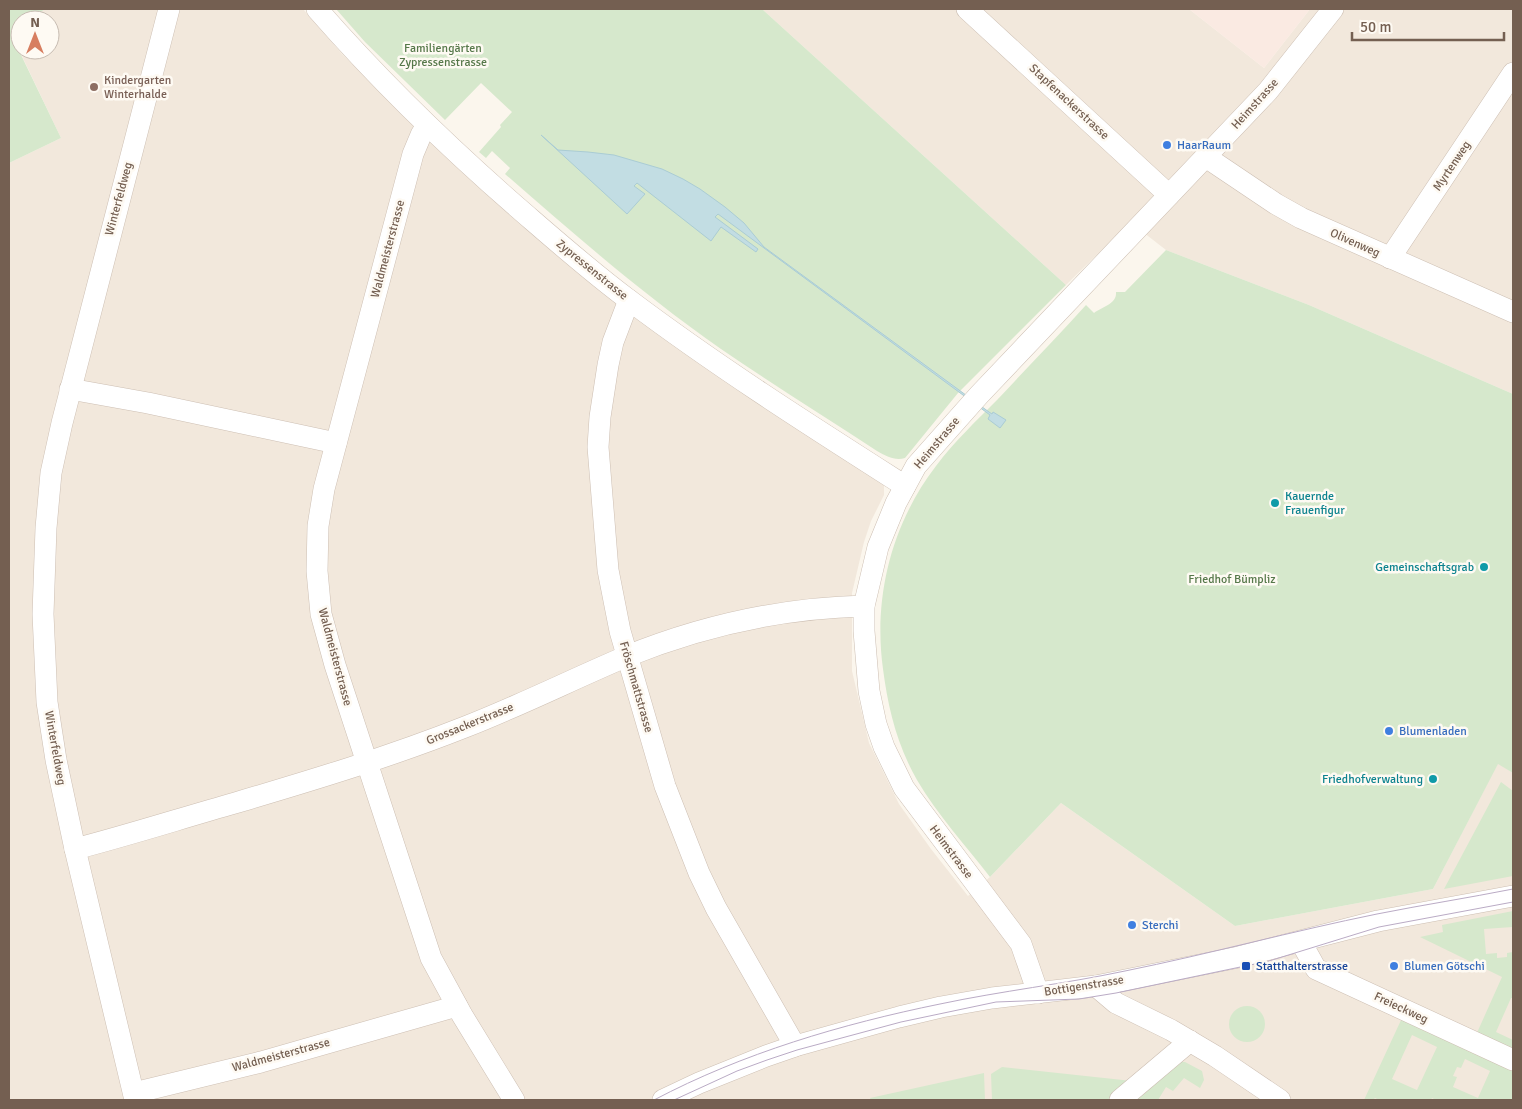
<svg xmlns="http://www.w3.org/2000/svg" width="1522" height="1109" font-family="Signika,sans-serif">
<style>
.residential{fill:#f2e8dc}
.commercial{fill:#faeae2}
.green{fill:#d6e8cc;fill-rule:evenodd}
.water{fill:#c2dde3;stroke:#aaccd4}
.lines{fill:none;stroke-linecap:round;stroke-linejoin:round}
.minor-casing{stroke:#cdbfb3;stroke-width:22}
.minor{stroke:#fff;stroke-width:21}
.tram{stroke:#baabc5;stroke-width:1}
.education-dot{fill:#8d6e63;stroke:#fefaf3;stroke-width:2}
.shop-dot{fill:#3f7fe0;stroke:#fefaf3;stroke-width:2}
.culture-dot{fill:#0f9aa8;stroke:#fefaf3;stroke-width:2}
.transit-dot{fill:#1a4fb4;stroke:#fefaf3;stroke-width:2}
.labels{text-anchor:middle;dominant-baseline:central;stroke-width:5;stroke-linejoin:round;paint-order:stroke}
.park-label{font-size:12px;fill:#56784a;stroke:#fefaf3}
.education-label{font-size:12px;fill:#785e54;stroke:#fefaf3;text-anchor:start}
.street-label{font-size:12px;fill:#745f51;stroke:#fefaf3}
.shop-label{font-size:12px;fill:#366cbe;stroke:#fefaf3;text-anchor:start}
.culture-label{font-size:12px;fill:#0d838f;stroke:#fefaf3;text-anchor:end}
.transit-label{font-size:12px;fill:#164399;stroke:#fefaf3;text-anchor:start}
</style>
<rect width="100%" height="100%" fill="#fbf6ed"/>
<g class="residential">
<polygon points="45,9 303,9 342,54 444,153 884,484 884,495 871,521 864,542 852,593 852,671 869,743 899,804 931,849 968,896 990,877 1061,803 1235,926 1433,889 1498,763 1513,773 1513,1100 9,1100 9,163 61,138 11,33 20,27 20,50 50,50 50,20 29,20"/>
<polygon points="762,9 1189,9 1264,68 1310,9 1513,9 1513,394 1309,305 1166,250 1130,222 1066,285"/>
</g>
<polygon class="commercial" points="1189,9 1310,9 1264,68"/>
<g class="green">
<polygon points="9,9 45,9 29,20 20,20 20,27 11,34 61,138 9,163"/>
<path d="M336,9h426l304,276 -108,108 -53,65c-10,3 -19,-2 -28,-7 -52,-34 -105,-67 -156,-102 -76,-53 -146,-114 -216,-175l5,-6 -18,-17 -6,7 -7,-6 22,-25 -1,-2 12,-13 -31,-29 -36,37 -80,-78z"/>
<path d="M1166,250l143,55 204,89v379l-15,-9 -65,125 -198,37 -174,-123 -71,74c-24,-31 -53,-63 -73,-97 -20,-35 -29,-72 -34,-111 -10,-72 9,-146 53,-203 18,-24 41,-46 62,-67 29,-31 59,-62 88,-94l8,8c9,-7 23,-9 22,-21h9z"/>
<polygon points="1501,782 1513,791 1513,876 1444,889"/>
<polygon points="1513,911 1513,927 1484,929 1486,954 1497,953 1497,958 1507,957 1507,953 1513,952 1513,998 1511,998 1496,1032 1513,1040 1513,1052 1476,1035 1502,977 1420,937 1443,932 1442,925"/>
<circle cx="1247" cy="1024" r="18"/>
<path d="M1402,1018l111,51v31h-77l-4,-2 -1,2h-52l-4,-2 -2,2h-9zM1412,1035l25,12 -20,43 -25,-11zM1465,1059l25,12 -12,27 -25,-11 4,-10 -4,-1 4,-9 4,1z"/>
<polygon points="1178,1062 1185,1062 1202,1071 1204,1080 1200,1088 1184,1078 1173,1091 1166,1087 1158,1100 1129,1100"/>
<polygon points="1002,1067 1132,1081 1109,1100 992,1100 991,1074"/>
<polygon points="984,1073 985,1100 871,1100 870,1098"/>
</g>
<polygon class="water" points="541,135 558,150 588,152 614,155 662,169 683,179 700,189 725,207 744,223 764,247 989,412 992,414 993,412 1006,420 1000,428 988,419 990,415 718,214 715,217 758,249 756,252 721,227 711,241 637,183 634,186 645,194 627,214"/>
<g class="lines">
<defs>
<g id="minor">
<path d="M317,9c62,71 129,136 200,198 37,32 73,64 112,93 89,67 182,126 276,186"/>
<polyline points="967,9 1169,195"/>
<polyline points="427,125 421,135 413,154 324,489 318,526 317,571 321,614 335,665 431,958 462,1015 514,1100"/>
<polyline points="1206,157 1276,204 1301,218 1513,312"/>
<polyline points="1390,258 1513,73"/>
<polyline points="629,300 613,342 608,365 600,417 598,447 608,570 620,631 665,786 699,873 716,908 795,1046"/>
<polyline points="70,389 148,403 336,443"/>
<path d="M75,849c54,-14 107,-31 160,-46 78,-23 154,-46 230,-76 54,-21 106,-47 160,-70 76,-31 158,-49 239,-51"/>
<polyline points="1301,942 1316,969 1513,1060"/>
<polyline points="1096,986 1116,1003 1171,1030 1215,1056 1280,1100"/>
<polyline points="1038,993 1021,944 904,788 884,747 876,724 869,691 864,631 864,606 878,547 896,503 916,466 979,395 1268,91 1333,9"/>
<polyline points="134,1093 261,1062 457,1006"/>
<polyline points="135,1100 75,849 56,760 47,702 43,614 46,528 51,473 62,423 169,9"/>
<polyline points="663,1100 699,1083 766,1056 795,1046 899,1017 941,1007 992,998 1096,986 1239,957 1378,921 1513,896"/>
<polyline points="1120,1100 1190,1041"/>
</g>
</defs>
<use href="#minor" class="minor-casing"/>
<use href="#minor" class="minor"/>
<g class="tram">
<path d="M654,1100c89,-47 188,-76 286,-96 61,-13 124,-20 185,-33 84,-17 168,-40 252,-57 45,-9 91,-16 136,-25"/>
<polyline points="674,1100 737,1071 767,1060 797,1050 901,1022 996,1002 1079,999 1116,993 1269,961 1379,927 1513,902"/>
</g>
</g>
<circle class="education-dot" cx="94" cy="87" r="5"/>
<g class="shop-dot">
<circle cx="1167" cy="145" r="5"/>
<circle cx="1389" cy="731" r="5"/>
<circle cx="1132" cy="925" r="5"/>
<circle cx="1394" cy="966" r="5"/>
</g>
<g class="culture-dot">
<circle cx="1275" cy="503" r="5"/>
<circle cx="1484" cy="567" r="5"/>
<circle cx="1433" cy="779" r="5"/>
</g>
<rect class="transit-dot" x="1241" y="961" width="10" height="10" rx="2.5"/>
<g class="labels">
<g class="park-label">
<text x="443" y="48">Familiengärten<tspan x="443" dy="14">Zypressenstrasse</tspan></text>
<text x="1232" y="579">Friedhof Bümpliz</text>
</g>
<g class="education-label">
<text x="104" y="80">Kindergarten<tspan x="104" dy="14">Winterhalde</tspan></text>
</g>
<g class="street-label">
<text transform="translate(1069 102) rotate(43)">Stapfenackerstrasse</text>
<text transform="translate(1255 104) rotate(-48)">Heimstrasse</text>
<text transform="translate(1452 166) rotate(-56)">Myrtenweg</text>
<text transform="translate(119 199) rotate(-75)">Winterfeldweg</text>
<text transform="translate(1355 243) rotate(24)">Olivenweg</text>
<text transform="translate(388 249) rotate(-75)">Waldmeisterstrasse</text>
<text transform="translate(592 270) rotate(39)">Zypressenstrasse</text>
<text transform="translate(937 443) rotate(-50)">Heimstrasse</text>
<text transform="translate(335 657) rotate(75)">Waldmeisterstrasse</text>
<text transform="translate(636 687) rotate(74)">Fröschmattstrasse</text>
<text transform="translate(470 724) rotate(-22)">Grossackerstrasse</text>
<text transform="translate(55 748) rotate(80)">Winterfeldweg</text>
<text transform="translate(951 852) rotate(53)">Heimstrasse</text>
<text transform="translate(1084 986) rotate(-9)">Bottigenstrasse</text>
<text transform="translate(1401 1008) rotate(25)">Freieckweg</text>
<text transform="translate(281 1055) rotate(-15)">Waldmeisterstrasse</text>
</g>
<g class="shop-label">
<text x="1177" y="145">HaarRaum</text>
<text x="1399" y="731">Blumenladen</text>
<text x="1142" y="925">Sterchi</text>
<text x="1404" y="966">Blumen Götschi</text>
</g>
<g class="culture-label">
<text x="1285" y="496" text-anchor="start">Kauernde<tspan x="1285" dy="14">Frauenfigur</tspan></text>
<text x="1474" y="567">Gemeinschaftsgrab</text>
<text x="1423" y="779">Friedhofverwaltung</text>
</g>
<g class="transit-label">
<text x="1256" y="966">Statthalterstrasse</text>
</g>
</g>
<rect width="1522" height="1109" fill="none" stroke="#745f51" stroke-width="20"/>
<g transform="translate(35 35)"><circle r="24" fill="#fefaf3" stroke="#c7bcb2"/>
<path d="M0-4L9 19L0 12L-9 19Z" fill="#d77e60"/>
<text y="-8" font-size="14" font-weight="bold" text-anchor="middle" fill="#745f51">N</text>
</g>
<path d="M1352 32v8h152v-8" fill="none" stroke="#745f51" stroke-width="2.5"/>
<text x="1360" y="32" font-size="15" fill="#745f51" stroke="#fefaf3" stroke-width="4" paint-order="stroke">50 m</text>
</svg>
